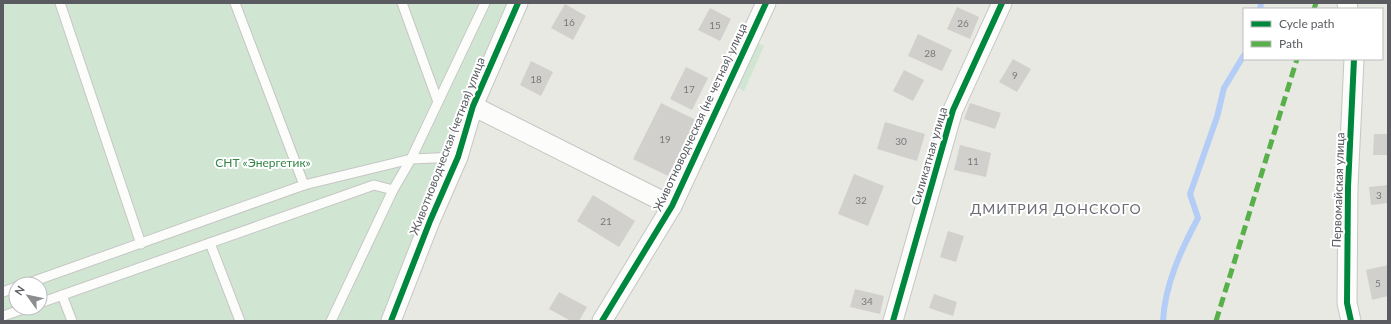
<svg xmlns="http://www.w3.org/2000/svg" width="1391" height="324" font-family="Lato,sans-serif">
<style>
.green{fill:#d0e6d2;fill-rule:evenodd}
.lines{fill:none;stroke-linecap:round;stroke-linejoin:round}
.stream{stroke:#b4cdf7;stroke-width:6}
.building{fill:#d1d0cd}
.lane-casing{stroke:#c6c7c5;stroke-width:11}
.street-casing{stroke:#c6c7c5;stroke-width:21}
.lane{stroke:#fcfcfb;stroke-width:9}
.street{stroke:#fcfcfb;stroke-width:19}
.quiet{stroke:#58b04a;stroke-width:5;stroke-dasharray:10 5;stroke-linecap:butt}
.cycleway-casing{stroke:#fff;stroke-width:8}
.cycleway{stroke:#00873e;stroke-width:6}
.labels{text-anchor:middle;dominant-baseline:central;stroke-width:4;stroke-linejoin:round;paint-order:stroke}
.number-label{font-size:10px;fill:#787a7d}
.street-label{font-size:12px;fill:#595b61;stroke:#fff}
.park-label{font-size:12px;fill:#358448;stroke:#fff}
.quarter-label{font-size:14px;letter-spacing:1px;fill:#6a6c73;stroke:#fff}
</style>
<rect width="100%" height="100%" fill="#e9e9e3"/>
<g class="green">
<path d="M3,3h519l-142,318h-377zM16,284h24v24h-24z"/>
<polygon points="753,41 764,46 744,91 733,85"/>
</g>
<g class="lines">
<g class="stream">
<polyline points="1260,9 1261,3"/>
<path d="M1163,321c2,-37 18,-71 35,-103l-8,-24 27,-77 7,-29 20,-33"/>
</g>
</g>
<g class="building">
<polygon points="565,4 586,16 573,40 551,28"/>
<polygon points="957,7 979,17 970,39 947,29"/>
<polygon points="710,8 731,19 720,41 698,30"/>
<polygon points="918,34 952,50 942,71 908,56"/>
<polygon points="1013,59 1031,69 1017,92 999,82"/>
<polygon points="531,61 553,72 541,96 520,85"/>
<polygon points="686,67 708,78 692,110 670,99"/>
<polygon points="904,70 924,80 913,101 893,91"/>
<polygon points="661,103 696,120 668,176 633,159"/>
<polygon points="970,103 1001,113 995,129 964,119"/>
<polygon points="885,122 925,134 917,161 877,149"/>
<polygon points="1374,134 1388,134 1388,155 1373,155"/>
<polygon points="960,145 991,153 986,177 954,170"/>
<polygon points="854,174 884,186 868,226 838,214"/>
<polygon points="1388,185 1388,203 1371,205 1369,187"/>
<polygon points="593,195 635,221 619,247 577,221"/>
<polygon points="948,231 964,236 956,262 940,257"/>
<polygon points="1388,265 1388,296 1372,300 1366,270"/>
<polygon points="855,289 884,296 880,314 850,307"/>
<polygon points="559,292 587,307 579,321 571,321 549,309"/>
<polygon points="934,294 957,302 953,316 929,308"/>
</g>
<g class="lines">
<defs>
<g id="lane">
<polyline points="60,3 141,244"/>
<polyline points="235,3 304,185"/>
<polyline points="402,3 438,102"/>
<polyline points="210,243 240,321"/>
<polyline points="26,284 304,185 411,159 485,3"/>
<polyline points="3,292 16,287"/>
<polyline points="62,295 72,321"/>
<polyline points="40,303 374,185 393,190 411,159 458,157"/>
<polyline points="3,316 26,308"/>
<polyline points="331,321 393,190"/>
</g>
<g id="street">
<polyline points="1347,3 1348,9"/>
<polyline points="473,106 672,206"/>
<polyline points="391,321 430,221 458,157 473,106 518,3"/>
<polyline points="602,321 672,206 766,3"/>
<polyline points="893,321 953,110 1002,3"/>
<polyline points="1351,321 1347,303 1348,187 1354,59"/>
</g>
</defs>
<use href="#lane" class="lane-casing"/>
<use href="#street" class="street-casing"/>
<use href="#lane" class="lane"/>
<use href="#street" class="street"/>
<g class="quiet">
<polyline points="1314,9 1316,3"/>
<polyline points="1216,321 1297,59"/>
</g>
<defs>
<g id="cycleway">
<polyline points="391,321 430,221 458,157 473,106 518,3"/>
<polyline points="602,321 672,206 766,3"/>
<polyline points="893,321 953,110 1002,3"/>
<polyline points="1351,321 1347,303 1348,187 1354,59"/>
</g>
</defs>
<use href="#cycleway" class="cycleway-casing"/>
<use href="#cycleway" class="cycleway"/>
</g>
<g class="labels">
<g class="number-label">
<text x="569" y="22">16</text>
<text x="963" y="23">26</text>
<text x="715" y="25">15</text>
<text x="930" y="53">28</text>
<text x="1015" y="75">9</text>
<text x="536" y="79">18</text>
<text x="689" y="89">17</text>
<text x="665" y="139">19</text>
<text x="901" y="141">30</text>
<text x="973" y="161">11</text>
<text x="1379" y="195">3</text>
<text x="861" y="200">32</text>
<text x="606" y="221">21</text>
<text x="1378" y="283">5</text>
<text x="867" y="301">34</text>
</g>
<g class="street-label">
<text transform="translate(700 117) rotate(-65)">Животноводческая (не четная) улица</text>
<text transform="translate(447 146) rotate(-69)">Животноводческая (четная) улица</text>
<text transform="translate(929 156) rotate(-74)">Силикатная улица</text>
<text transform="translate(1338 190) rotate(-88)">Первомайская улица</text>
</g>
<g class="park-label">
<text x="263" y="162">СНТ «Энергетик»</text>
</g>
<g class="quarter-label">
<text x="1056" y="208">ДМИТРИЯ ДОНСКОГО</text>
</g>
</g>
<rect width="1391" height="324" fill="none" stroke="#595b61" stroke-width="8"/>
<rect x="1243" y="8" width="140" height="52" fill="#ffffff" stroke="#bdbdc0"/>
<rect x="1251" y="21" width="20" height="6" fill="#00873e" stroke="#bdbdc0"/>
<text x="1279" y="28" font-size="12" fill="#595b61">Cycle path</text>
<rect x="1251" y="41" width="20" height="6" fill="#58b04a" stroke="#bdbdc0"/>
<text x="1279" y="48" font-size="12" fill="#595b61">Path</text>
<g transform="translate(28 296) rotate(303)"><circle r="19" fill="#ffffff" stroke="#bdbdc0"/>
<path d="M0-3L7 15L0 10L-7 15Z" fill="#8b8d8e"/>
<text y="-6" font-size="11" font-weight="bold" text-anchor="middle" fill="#595b61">N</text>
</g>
</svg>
